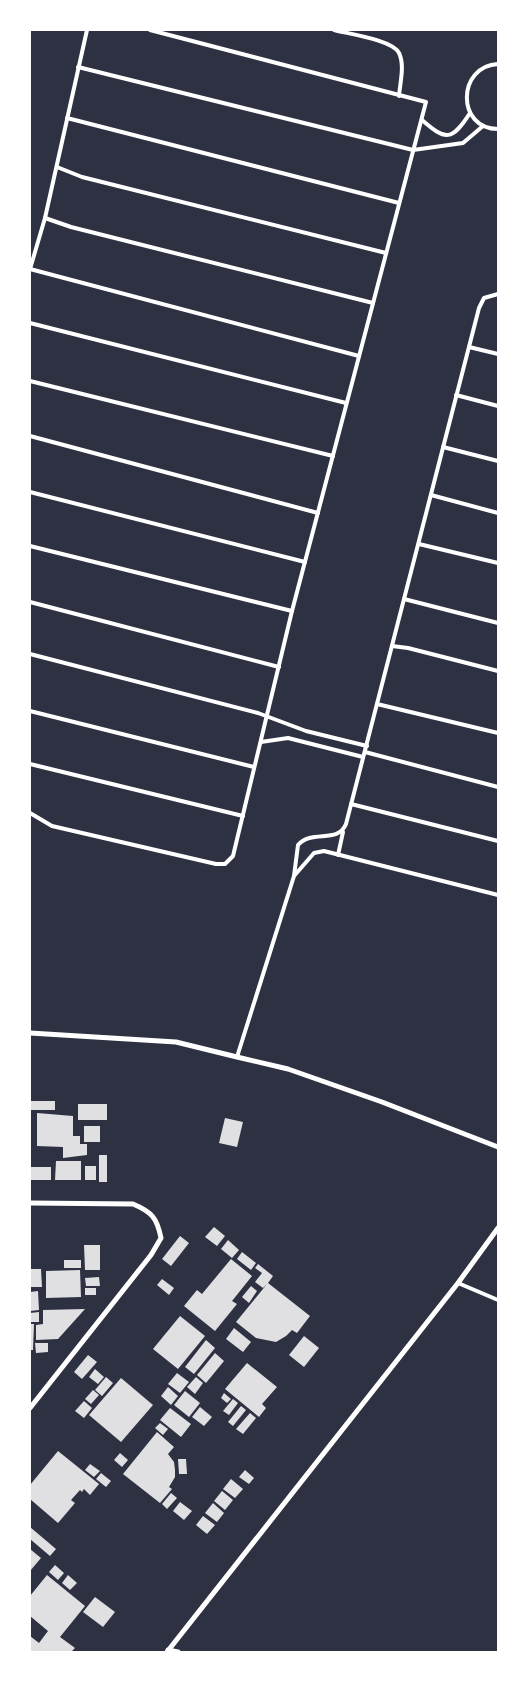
<svg xmlns="http://www.w3.org/2000/svg" width="528" height="1682" font-family="Arial,sans-serif">
<style>
.building{fill:#e0e0e3}
.lines{fill:none;stroke-linecap:round;stroke-linejoin:round}
.service{stroke:#fff;stroke-width:4}
.minor{stroke:#fff;stroke-width:5}
</style>
<rect width="100%" height="100%" fill="#2d3142"/>
<g class="building">
<rect x="30" y="1101" width="25" height="9"/>
<rect x="78" y="1104" width="29" height="16"/>
<polygon points="37,1113 73,1116 73,1136 80,1136 80,1144 87,1144 87,1155 63,1158 63,1147 37,1146"/>
<polygon points="225,1118 243,1122 237,1147 219,1143"/>
<rect x="84" y="1126" width="16" height="16"/>
<rect x="99" y="1155" width="8" height="27"/>
<polygon points="56,1161 81,1161 81,1180 55,1180"/>
<rect x="85" y="1166" width="11" height="14"/>
<rect x="31" y="1167" width="20" height="13"/>
<polygon points="214,1227 225,1236 217,1246 205,1237"/>
<polygon points="180,1236 189,1243 171,1266 162,1259"/>
<polygon points="228,1240 239,1250 232,1258 221,1249"/>
<polygon points="84,1245 100,1245 100,1270 85,1270"/>
<polygon points="242,1252 256,1263 251,1270 237,1259"/>
<polygon points="231,1259 252,1276 232,1301 237,1304 215,1331 184,1306 197,1290 202,1294"/>
<rect x="64" y="1260" width="17" height="8"/>
<polygon points="258,1264 273,1276 268,1283 310,1316 297,1333 292,1330 286,1336 276,1342 256,1338 236,1322 267,1284 263,1288 255,1282 262,1273 255,1268"/>
<polygon points="30,1269 41,1269 42,1287 30,1287"/>
<polygon points="80,1270 81,1297 46,1298 46,1271"/>
<polygon points="99,1277 100,1286 86,1286 85,1278"/>
<polygon points="162,1279 174,1288 169,1295 157,1285"/>
<polygon points="251,1286 257,1291 249,1303 242,1297"/>
<rect x="85" y="1288" width="11" height="7"/>
<polygon points="38,1291 39,1310 30,1311 30,1292"/>
<polygon points="85,1309 58,1339 36,1340 36,1325 43,1324 43,1310"/>
<polygon points="39,1312 39,1322 30,1322 30,1313"/>
<polygon points="180,1316 205,1336 178,1369 153,1349"/>
<polygon points="30,1324 34,1324 33,1350 30,1350"/>
<polygon points="234,1328 251,1342 243,1352 226,1339"/>
<polygon points="304,1336 319,1348 304,1367 289,1355"/>
<polygon points="206,1340 215,1348 194,1374 185,1367"/>
<polygon points="35,1343 48,1343 48,1352 36,1353"/>
<polygon points="215,1353 224,1361 206,1383 197,1375"/>
<polygon points="88,1355 97,1362 82,1379 74,1372"/>
<polygon points="247,1363 277,1387 262,1404 266,1408 259,1417 225,1389"/>
<polygon points="95,1369 104,1377 98,1384 89,1377"/>
<polygon points="177,1373 189,1382 180,1393 168,1384"/>
<polygon points="106,1377 113,1383 102,1396 95,1390"/>
<polygon points="196,1377 203,1383 195,1394 187,1387"/>
<polygon points="121,1378 153,1405 121,1442 89,1415"/>
<polygon points="168,1387 178,1396 171,1405 161,1396"/>
<polygon points="93,1390 99,1395 91,1404 85,1399"/>
<polygon points="185,1391 200,1403 189,1417 174,1405"/>
<polygon points="224,1393 231,1399 227,1403 221,1398"/>
<polygon points="233,1399 238,1403 229,1415 223,1411"/>
<polygon points="84,1401 92,1408 84,1418 75,1411"/>
<polygon points="241,1406 246,1410 233,1426 228,1422"/>
<polygon points="200,1407 212,1417 204,1426 192,1417"/>
<polygon points="170,1408 191,1424 181,1437 160,1420"/>
<polygon points="250,1413 256,1418 243,1434 236,1429"/>
<polygon points="160,1423 168,1429 163,1435 155,1428"/>
<polygon points="157,1432 174,1447 168,1454 174,1462 175,1470 175,1477 169,1487 172,1489 160,1503 123,1474"/>
<polygon points="58,1451 99,1484 90,1495 84,1489 82,1492 80,1490 71,1500 75,1503 58,1523 30,1499 30,1485"/>
<polygon points="120,1453 128,1460 122,1467 114,1460"/>
<polygon points="178,1459 186,1459 187,1474 179,1474"/>
<polygon points="90,1464 100,1471 94,1477 85,1470"/>
<polygon points="245,1470 254,1478 249,1484 239,1477"/>
<polygon points="101,1473 111,1481 106,1487 96,1479"/>
<polygon points="231,1479 243,1489 235,1498 223,1489"/>
<polygon points="222,1491 233,1500 225,1510 214,1501"/>
<polygon points="171,1493 177,1498 167,1509 162,1504"/>
<polygon points="180,1502 192,1511 184,1520 173,1511"/>
<polygon points="213,1503 224,1513 217,1522 205,1513"/>
<polygon points="203,1516 215,1525 207,1534 196,1525"/>
<polygon points="30,1527 56,1549 50,1556 30,1539"/>
<polygon points="30,1549 41,1558 30,1571"/>
<polygon points="55,1565 64,1573 58,1580 49,1572"/>
<polygon points="47,1575 85,1606 60,1637 75,1648 71,1652 30,1652 30,1636 39,1643 48,1631 30,1616 30,1596"/>
<polygon points="68,1575 77,1583 70,1590 62,1583"/>
<polygon points="95,1597 115,1612 103,1627 83,1612"/>
</g>
<g class="lines">
<g class="service">
<path d="M334,30c15,4 59,10 65,23 6,12 1,30 0,43"/>
<path d="M498,64c-41,2 -42,65 0,65"/>
<polyline points="78,67 413,150 463,143 483,126"/>
<polyline points="67,118 399,203"/>
<path d="M422,120c24,21 30,21 48,-7"/>
<polyline points="57,167 82,177 386,253"/>
<polyline points="45,218 71,227 373,303"/>
<polyline points="30,269 359,356"/>
<polyline points="30,269 45,218 87,30"/>
<polyline points="30,323 346,403"/>
<polyline points="469,347 498,354"/>
<polyline points="30,381 333,456"/>
<polyline points="456,395 498,406"/>
<polyline points="30,436 318,513"/>
<polyline points="443,447 498,461"/>
<polyline points="30,492 305,562"/>
<polyline points="431,495 498,513"/>
<polyline points="419,544 498,563"/>
<polyline points="30,546 292,611"/>
<polyline points="404,599 498,623"/>
<polyline points="30,602 279,667"/>
<polyline points="392,646 408,648 498,671"/>
<polyline points="30,654 258,713 306,731 367,746"/>
<polyline points="377,704 498,733"/>
<polyline points="30,711 254,767"/>
<polyline points="261,742 288,738 363,757"/>
<polyline points="365,752 498,787"/>
<polyline points="30,764 243,816"/>
<polyline points="351,804 498,841"/>
<polyline points="30,813 52,826 216,864 225,864 233,856 292,611 426,102 150,30"/>
<polyline points="338,855 343,832"/>
<polyline points="294,876 314,853 324,851 498,895"/>
<path d="M237,1057l57,-181 4,-31c14,-16 40,-1 48,-21l133,-516 5,-10 14,-4"/>
<polyline points="458,1283 498,1300"/>
</g>
<g class="minor">
<polyline points="30,1033 176,1042 237,1057 288,1069 382,1102 498,1147"/>
<path d="M30,1203l103,1c19,8 24,14 28,34l-10,17 -121,153"/>
<polyline points="168,1650 178,1652"/>
<polyline points="167,1652 458,1283 498,1228"/>
</g>
</g>
<rect width="528" height="1682" fill="none" stroke="#ffffff" stroke-width="62"/>
</svg>
